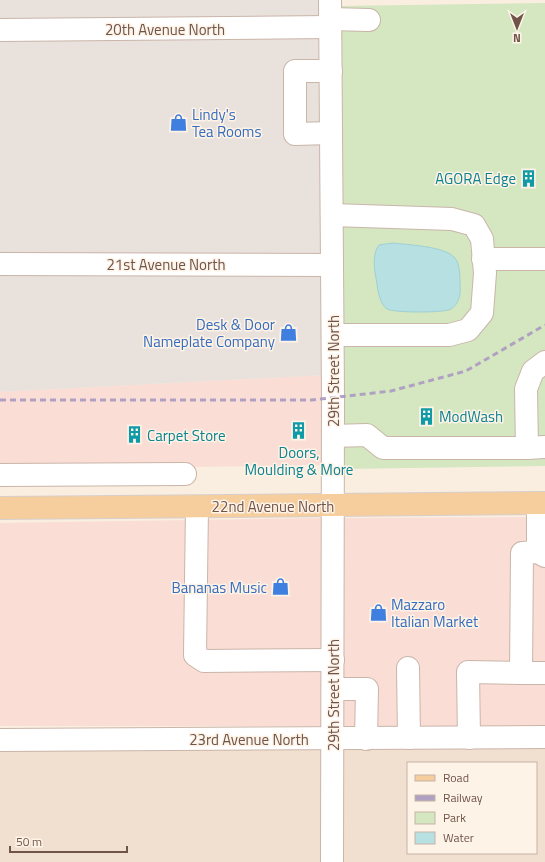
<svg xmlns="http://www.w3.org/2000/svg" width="545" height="862" font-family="'Titillium Web',sans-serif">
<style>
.residential{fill:#f1dfd0;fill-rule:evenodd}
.commercial{fill:#faddd5}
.industrial{fill:#e9e1dc}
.green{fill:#d4e7c1}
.water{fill:#b7e0e2;stroke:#9ed0d3}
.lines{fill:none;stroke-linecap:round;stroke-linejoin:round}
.minor-casing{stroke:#cab5a9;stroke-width:24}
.major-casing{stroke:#d7cfcc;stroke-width:24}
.minor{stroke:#fff;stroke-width:22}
.major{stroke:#f6cd9d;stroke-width:22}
.rail{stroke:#b0a1c2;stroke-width:3;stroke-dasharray:6 4;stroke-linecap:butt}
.labels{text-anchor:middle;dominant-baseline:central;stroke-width:3;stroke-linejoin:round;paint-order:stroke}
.street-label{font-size:15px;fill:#70544a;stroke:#fef3e7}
.shop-label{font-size:15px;fill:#366cbe;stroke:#fef3e7;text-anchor:start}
.culture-label{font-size:15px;fill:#0d838f;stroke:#fef3e7;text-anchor:start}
</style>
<rect width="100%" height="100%" fill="#faeee1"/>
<g class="residential">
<path d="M545,746v116h-205l1,-114zM408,763h128v90h-128z"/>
<polygon points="325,748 324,862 0,862 0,749"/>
</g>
<g class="commercial">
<polygon points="324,375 322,395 325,465 0,470 0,392"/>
<polygon points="545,517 545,727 341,726 341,518"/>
<polygon points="325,518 325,726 0,726 0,523"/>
</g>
<g class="industrial">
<polygon points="0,0 322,0 323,19 0,21"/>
<polygon points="323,37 324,256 0,254 0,39"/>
<polygon points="0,273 324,274 325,375 0,392"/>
</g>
<polygon class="green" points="545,3 545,466 343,469 340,6"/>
<path class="water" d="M393,243c15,2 52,3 62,15 5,6 5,19 5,27 1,9 -1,19 -9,24 -6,4 -57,4 -64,0 -7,-5 -9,-17 -10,-25 -2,-12 -6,-29 2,-39z"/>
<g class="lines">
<defs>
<g id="minor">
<polyline points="330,0 333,398 332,862"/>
<polyline points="330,19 369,20"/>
<polyline points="0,30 330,27"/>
<polyline points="331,71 295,71 295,134 331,133"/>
<polyline points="332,215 452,219 474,225 482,239 485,273 482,313 468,330 449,335 333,335"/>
<polyline points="483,259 545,259"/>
<polyline points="0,264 332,265"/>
<polyline points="333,436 367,435 383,448 527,448 545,447"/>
<polyline points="527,448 526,389 533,371 545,362"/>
<polyline points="0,475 185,474"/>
<polyline points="538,503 538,552 545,556"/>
<polyline points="197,507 195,655 204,661 333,660"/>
<polyline points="408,668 409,738"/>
<polyline points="521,673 545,673"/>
<polyline points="333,689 367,689 366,739"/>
<polyline points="469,738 468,672 521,673 522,553 538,552"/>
<polyline points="0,740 545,737"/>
</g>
<polyline id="major" points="0,508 545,503"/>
</defs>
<use href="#minor" class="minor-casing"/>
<use href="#major" class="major-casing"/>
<use href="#minor" class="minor"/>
<use href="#major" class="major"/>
<polyline class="rail" points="0,400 312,400 391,391 466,371 545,325"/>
</g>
<defs>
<symbol id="shop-bare" viewBox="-9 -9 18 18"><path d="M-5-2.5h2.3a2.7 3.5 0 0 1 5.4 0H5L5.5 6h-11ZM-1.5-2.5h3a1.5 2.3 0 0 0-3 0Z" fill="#3f7fe0" stroke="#fef3e7" stroke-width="2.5" paint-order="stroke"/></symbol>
<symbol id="building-bare" viewBox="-9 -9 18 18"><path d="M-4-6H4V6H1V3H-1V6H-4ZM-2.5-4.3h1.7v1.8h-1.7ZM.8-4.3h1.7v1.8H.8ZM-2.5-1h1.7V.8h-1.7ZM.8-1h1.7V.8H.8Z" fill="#0f9aa8" stroke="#fef3e7" stroke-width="2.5" paint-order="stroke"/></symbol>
</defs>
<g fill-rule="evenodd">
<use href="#shop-bare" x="166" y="110" width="25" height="25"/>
<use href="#building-bare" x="516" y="166" width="25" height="25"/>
<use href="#shop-bare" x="276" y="320" width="25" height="25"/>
<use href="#building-bare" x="414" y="404" width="25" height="25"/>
<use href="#building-bare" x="286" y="418" width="25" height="25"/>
<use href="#building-bare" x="122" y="422" width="25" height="25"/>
<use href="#shop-bare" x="268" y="574" width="25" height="25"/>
<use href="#shop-bare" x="366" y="600" width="25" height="25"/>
</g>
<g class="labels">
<g class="street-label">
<text x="165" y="29">20th Avenue North</text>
<text x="166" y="264">21st Avenue North</text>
<text transform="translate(333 371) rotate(-90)">29th Street North</text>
<text x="273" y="506">22nd Avenue North</text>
<text transform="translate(333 695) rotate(-90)">29th Street North</text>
<text x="249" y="739">23rd Avenue North</text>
</g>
<g class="shop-label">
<text x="192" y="114">Lindy's<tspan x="192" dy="17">Tea Rooms</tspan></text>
<text x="275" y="324" text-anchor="end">Desk &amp; Door<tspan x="275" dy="17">Nameplate Company</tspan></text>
<text x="267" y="587" text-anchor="end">Bananas Music</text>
<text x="391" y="604">Mazzaro<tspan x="391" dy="17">Italian Market</tspan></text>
</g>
<g class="culture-label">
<text x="516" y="178" text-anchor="end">AGORA Edge</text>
<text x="439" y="416">ModWash</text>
<text x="147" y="435">Carpet Store</text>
<text x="299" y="452" text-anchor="middle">Doors,<tspan x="299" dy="17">Moulding &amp; More</tspan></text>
</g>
</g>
<rect x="407" y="762" width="130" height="92" fill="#fef3e7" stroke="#c5b3a8"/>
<rect x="415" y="775" width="20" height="6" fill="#f6cd9d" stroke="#c5b3a8"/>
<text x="443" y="782" font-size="12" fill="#70544a">Road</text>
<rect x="415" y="795" width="20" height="6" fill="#b0a1c2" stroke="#c5b3a8"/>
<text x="443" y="802" font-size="12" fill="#70544a">Railway</text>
<rect x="415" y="812" width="20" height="12" fill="#d4e7c1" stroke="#c5b3a8"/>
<text x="443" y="822" font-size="12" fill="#70544a">Park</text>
<rect x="415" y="832" width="20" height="12" fill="#b7e0e2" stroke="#c5b3a8"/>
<text x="443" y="842" font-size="12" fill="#70544a">Water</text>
<g transform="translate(517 28) rotate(180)" stroke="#fef3e7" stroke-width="3" paint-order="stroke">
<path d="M0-3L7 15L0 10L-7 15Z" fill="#70544a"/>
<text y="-6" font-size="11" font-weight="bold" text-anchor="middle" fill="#70544a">N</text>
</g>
<path d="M10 846v6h117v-6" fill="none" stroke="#70544a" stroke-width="2"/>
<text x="16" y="846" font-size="12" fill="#70544a" stroke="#fef3e7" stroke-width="3" paint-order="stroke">50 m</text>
</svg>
